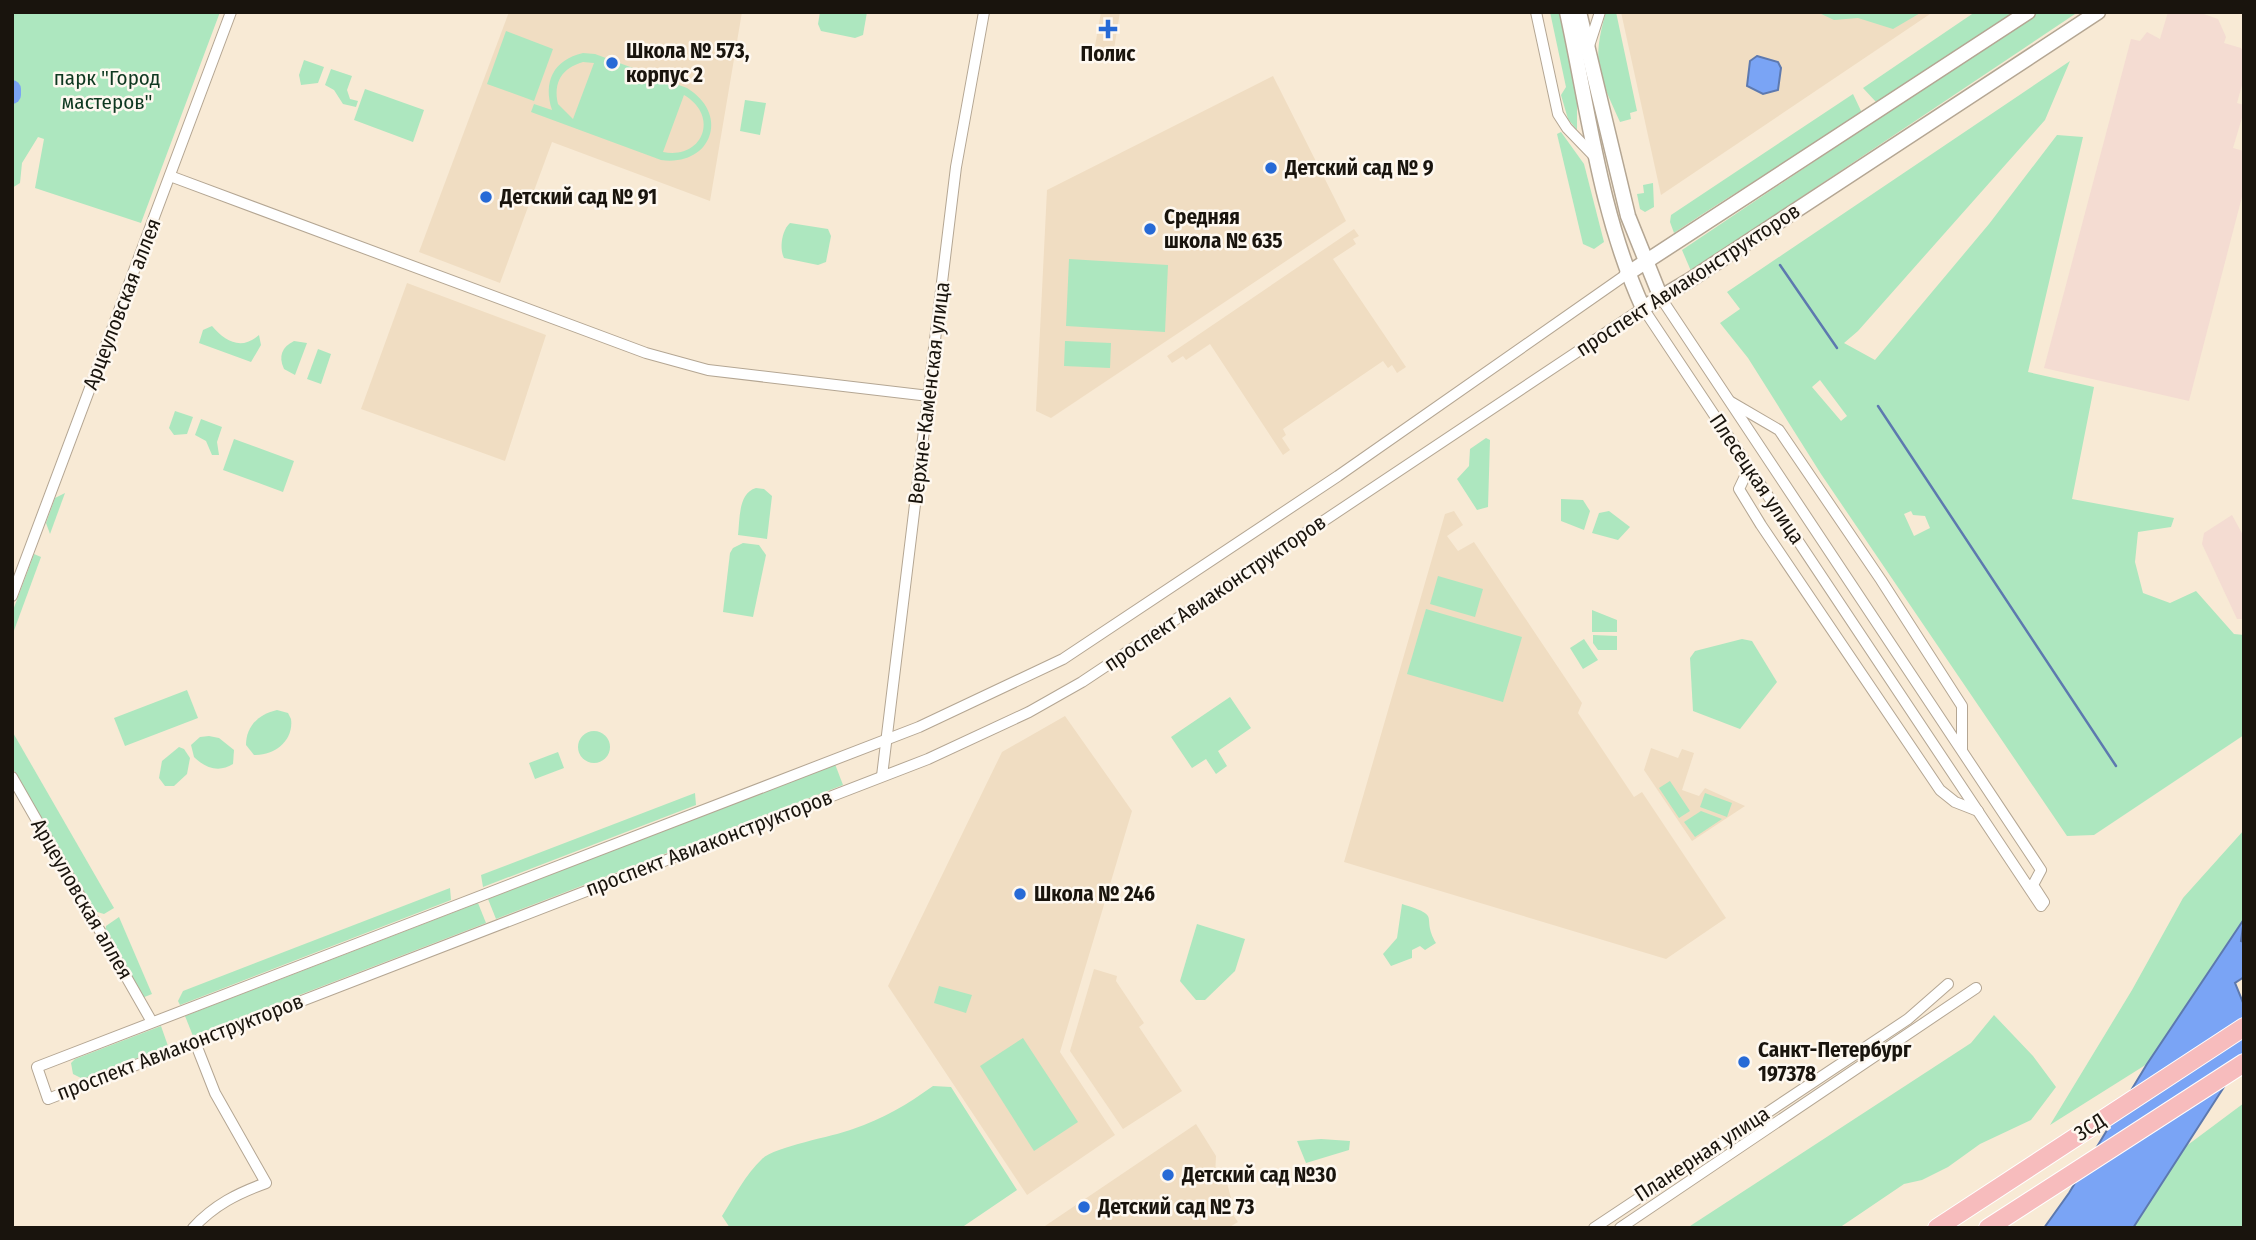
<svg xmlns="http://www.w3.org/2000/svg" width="2256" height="1240" font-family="'Fira Sans Condensed',sans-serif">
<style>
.industrial{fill:#f4dcd2}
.built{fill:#f0ddc2}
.green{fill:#ade7bf;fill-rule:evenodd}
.water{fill:#7aa4f5;stroke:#5d79af;stroke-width:2}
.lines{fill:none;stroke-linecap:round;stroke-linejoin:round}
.stream{stroke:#5d79af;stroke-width:2.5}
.river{stroke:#7aa4f5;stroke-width:18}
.street-casing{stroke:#b4a693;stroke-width:12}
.secondary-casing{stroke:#b4a693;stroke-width:17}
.highway-casing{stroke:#fff;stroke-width:20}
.street{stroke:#fff;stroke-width:10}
.secondary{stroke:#fff;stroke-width:14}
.highway{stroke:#f7bcbd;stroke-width:18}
.poi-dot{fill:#276ad6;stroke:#fef8f0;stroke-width:2.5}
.labels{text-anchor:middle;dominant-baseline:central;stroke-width:5;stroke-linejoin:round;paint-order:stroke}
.poi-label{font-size:21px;font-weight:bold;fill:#19140d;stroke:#fef8f0;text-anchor:start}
.park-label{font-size:21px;fill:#0e3820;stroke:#fef8f0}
.street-label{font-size:21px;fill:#19140d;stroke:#fef8f0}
</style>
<rect width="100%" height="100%" fill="#f8ead5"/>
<g class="industrial">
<polygon points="2168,12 2198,12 2218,19 2226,37 2224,43 2241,48 2244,53 2244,78 2237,103 2244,105 2244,111 2233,148 2244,151 2244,189 2189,401 2044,368 2131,39 2140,41 2147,32 2160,39"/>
<polygon points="2232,515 2244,537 2244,619 2237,619 2202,544 2204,533"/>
</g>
<g class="built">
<polygon points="509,12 742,12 710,201 552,142 500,283 419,252"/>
<polygon points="1101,12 1120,12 1114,49 1095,46"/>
<polygon points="1621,12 1933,12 1661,195"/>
<polygon points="1273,76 1346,221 1051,418 1036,411 1047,190"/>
<polygon points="1354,229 1359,236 1353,239 1356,244 1333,259 1406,367 1397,373 1392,365 1388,368 1383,361 1283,429 1286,435 1282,438 1290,450 1283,455 1210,344 1186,360 1183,356 1172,363 1167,356"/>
<polygon points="407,283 546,335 505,461 361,409"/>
<polygon points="1454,511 1463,525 1447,536 1458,551 1474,542 1582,703 1578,713 1634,797 1642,792 1726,918 1666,959 1344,862 1445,514"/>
<polygon points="1065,716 1132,811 1060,1052 1115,1135 1027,1195 888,986 1002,752"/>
<polygon points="1651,748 1678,758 1682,749 1694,753 1682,790 1699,796 1705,788 1745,806 1692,841 1644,770"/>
<polygon points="1094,969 1117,976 1116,981 1144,1023 1139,1027 1182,1091 1123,1129 1070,1051"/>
<polygon points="1196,1124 1216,1156 1215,1177 1224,1172 1231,1198 1225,1203 1238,1222 1228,1228 1042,1228"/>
</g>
<g class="green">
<polygon points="12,12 220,12 141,223 35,188 44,139 38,137 22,163 20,183 12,188"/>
<polygon points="820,12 867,12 863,35 855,38 821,31 818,24"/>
<polygon points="1550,12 1560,12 1577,90 1577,130 1568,119 1561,95 1566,87"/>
<path d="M1606,12h10l21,99 -7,2 1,6 -11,3c-21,-47 -29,-59 -14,-110z"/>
<polygon points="1817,12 1922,12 1893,29 1858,18 1834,20"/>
<polygon points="1975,12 2014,12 1877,103 1863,88"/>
<polygon points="2037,12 2078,12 1691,271 1682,250"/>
<polygon points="506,31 553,49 534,101 487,84"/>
<path d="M583,53l12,1 92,34c44,27 24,79 -26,72l-130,-48 3,-8 18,6c-9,-28 1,-50 31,-57zM583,62l11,1 -21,56 -15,-15c-5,-22 4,-36 25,-42zM684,95c36,21 19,65 -21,57z"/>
<polygon points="304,60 324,67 318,83 301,85 299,75"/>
<path d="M2070,61l-25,59 -187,211 -14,12 31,17 114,-136 68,-89 26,2 -55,235 66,15 -22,112 102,19 -3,9 -33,5 -3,30 8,31 27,10 26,-12 38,43 10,1v100l-150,100 -27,1 -246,-362 -73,-116 -28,-35 20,-14 -13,-17zM1820,380l27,36 -6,5 -29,-34zM1911,511l2,4 12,1 5,12 -16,8 -10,-22z"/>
<polygon points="331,69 352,76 347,90 350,99 358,101 356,107 343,104 334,90 325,85"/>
<polygon points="365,89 424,110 413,142 354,120"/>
<path d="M1853,94l9,19c-62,42 -126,78 -188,120l-4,-11 1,-7z"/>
<polygon points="745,100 766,103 760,135 740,131"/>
<polygon points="1561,132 1584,164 1604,242 1594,249 1583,244 1557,134"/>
<polygon points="1653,183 1654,207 1645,212 1640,209 1637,194 1644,193 1643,185"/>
<path d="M790,223l38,6 3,7 -5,26 -8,3 -34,-7c-5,-10 -2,-28 6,-35z"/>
<polygon points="1069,259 1168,265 1165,332 1066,326"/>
<path d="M212,326c13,15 29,25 47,9l2,10 -10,17 -52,-19 4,-13z"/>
<path d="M294,341l13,2 -12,32 -11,-6c-6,-13 -2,-22 10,-28z"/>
<polygon points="1065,341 1111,343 1110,368 1064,366"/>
<polygon points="318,349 331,354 321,384 307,379"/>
<polygon points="175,411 193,417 187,434 174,435 169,428"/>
<polygon points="201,419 222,427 217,442 219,455 212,455 206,441 195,435"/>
<polygon points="1486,438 1490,440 1488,507 1477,510 1457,479 1469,466 1470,449"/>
<polygon points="234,439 294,461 283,492 223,470"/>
<path d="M756,488l8,1 8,7 -5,43 -29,-4c2,-16 0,-42 18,-47z"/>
<polygon points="65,493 50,534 46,523 55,498"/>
<polygon points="1561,499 1583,500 1590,511 1584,530 1561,521"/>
<polygon points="1609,511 1630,527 1618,540 1592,533 1599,513"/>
<polygon points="743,543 759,545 766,555 753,617 723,612 730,553 733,548"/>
<polygon points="34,554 41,557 12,636 12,613"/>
<polygon points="1438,576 1483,589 1475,617 1430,604"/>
<polygon points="1426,609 1522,637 1503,702 1407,674"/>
<polygon points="1592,610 1617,620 1617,632 1592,632"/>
<polygon points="1593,635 1617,636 1617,650 1598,650 1593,643"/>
<polygon points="1584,639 1598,660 1583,669 1570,648"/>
<polygon points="1742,639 1752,641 1777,682 1740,729 1693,711 1690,658 1695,651"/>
<polygon points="187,690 198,718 125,746 114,718"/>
<polygon points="1230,697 1251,728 1218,751 1227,766 1216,774 1206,759 1192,768 1171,737"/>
<path d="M277,710l11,3 3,6c3,21 -16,37 -37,36l-8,-10c0,-19 13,-31 31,-35z"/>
<polygon points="12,731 114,908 104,914 94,911 12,767"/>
<circle cx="594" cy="747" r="16"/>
<path d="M209,736l10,2 15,12 -1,14c-14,9 -28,4 -39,-7l-3,-12 9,-8z"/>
<polygon points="179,747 184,749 190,758 187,774 174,786 165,786 159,778 162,761"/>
<polygon points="558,752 564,768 535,779 529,763"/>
<polygon points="835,764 843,785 496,919 488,899"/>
<polygon points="1670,781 1690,811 1679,818 1659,788"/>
<polygon points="695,793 696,805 483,887 481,875"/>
<polygon points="1705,793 1732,803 1727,817 1700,807"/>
<polygon points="1701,811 1722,819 1695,837 1684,822"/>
<polygon points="2244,830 2244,919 2147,1064 2050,1125 2132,990 2183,898"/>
<polygon points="450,888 451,900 180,1005 178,1001 183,991"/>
<polygon points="478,903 486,923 193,1036 185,1016"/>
<path d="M1402,904c42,13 18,11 34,39l-11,7 -5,-4 -8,4v8l-21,8 -8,-12 14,-16z"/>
<polygon points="119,917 152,994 142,998 105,933 106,926"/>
<polygon points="1197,924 1245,939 1235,971 1205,1000 1196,1000 1180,981"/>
<polygon points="939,986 972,995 966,1013 934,1003"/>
<polygon points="1994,1015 2033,1056 2056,1087 2031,1120 1980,1144 1948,1167 1922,1180 1904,1184 1839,1228 1687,1228 1971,1043"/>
<polygon points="161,1026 168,1046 83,1079 73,1074 71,1063 75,1059"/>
<polygon points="1023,1038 1078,1122 1034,1151 980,1066"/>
<path d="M933,1086l18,1 66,103 -56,38h-231l-8,-12c12,-19 24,-42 40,-57 14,-13 70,-22 91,-30 30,-10 55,-25 80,-43z"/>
<polygon points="2244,1103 2244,1228 2133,1228 2185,1147"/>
<polygon points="1321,1139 1350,1141 1349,1150 1306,1163 1297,1141"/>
</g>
<g class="water">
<polygon points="1757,56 1778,62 1781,68 1778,90 1763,94 1747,86 1750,61"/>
<polygon points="2244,919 2241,941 2244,942 2244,977 2235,983 2244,1005 2244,1056 2133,1228 2044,1228 2069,1193 2147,1064"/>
</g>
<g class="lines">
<g class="stream">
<polyline points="1780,265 1837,348"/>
<polyline points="1878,406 2116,766"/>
</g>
<polyline class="river" points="12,89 12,95"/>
<defs>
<g id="street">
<polyline points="1536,12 1558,114 1567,128 1594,156"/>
<polyline points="1588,49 1600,12"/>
<polyline points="170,176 646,353 708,370 929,396"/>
<polyline points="1627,274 1338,476 1063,659 919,727 37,1067 48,1099 928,759 1029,712 1082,682 1643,308 2041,906 2044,902 2033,885 2041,870 1661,298"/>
<polyline points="1731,402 1779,430 1881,580 1962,706 1962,749"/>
<polyline points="1749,468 1739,489 1761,525 1940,790 1955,802 1978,811"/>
<polyline points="12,596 231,12"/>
<polyline points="882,776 956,167 984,12"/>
<polyline points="12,777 152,1022"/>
<path d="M193,1228c21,-23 45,-35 73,-45l-51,-90 -20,-51"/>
<polyline points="1594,1228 1908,1019 1948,984"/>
<polyline points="1620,1228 1976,988"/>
</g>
<g id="secondary">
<path d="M1567,12c22,101 33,202 76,296l47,-28 408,-268"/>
<polyline points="1579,12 1628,216 1661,298"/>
<polyline points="1627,274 2028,12"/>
</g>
<g id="highway">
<polyline points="1937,1228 2244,1027"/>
<polyline points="1988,1228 2244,1063"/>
</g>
</defs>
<use href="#street" class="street-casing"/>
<use href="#secondary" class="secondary-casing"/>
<use href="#highway" class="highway-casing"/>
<use href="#street" class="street"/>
<use href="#secondary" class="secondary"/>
<use href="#highway" class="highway"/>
</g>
<g class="poi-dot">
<path d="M1104.5 18.5h7v7h7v7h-7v7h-7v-7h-7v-7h7z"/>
<circle cx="612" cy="63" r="7"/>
<circle cx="1271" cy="168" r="7"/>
<circle cx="486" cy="197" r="7"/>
<circle cx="1150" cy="229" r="7"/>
<circle cx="1020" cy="894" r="7"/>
<circle cx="1744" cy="1062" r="7"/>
<circle cx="1168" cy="1175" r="7"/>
<circle cx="1084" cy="1207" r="7"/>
</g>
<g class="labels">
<g class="poi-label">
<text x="626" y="51">Школа № 573,<tspan x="626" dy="24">корпус 2</tspan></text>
<text x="1108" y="54" text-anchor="middle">Полис</text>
<text x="1285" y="168">Детский сад № 9</text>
<text x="500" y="197">Детский сад № 91</text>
<text x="1164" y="217">Средняя<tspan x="1164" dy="24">школа № 635</tspan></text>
<text x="1034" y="894">Школа № 246</text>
<text x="1758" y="1050">Санкт-Петербург<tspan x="1758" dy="24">197378</tspan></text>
<text x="1182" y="1175">Детский сад №30</text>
<text x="1098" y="1207">Детский сад № 73</text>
</g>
<g class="park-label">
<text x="107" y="78">парк "Город<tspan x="107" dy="24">мастеров"</tspan></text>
</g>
<g class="street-label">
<text transform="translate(1688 280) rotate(-33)">проспект Авиаконструкторов</text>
<text transform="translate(122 304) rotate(-69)">Арцеуловская аллея</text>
<text transform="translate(929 393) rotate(-83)">Верхне-Каменская улица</text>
<text transform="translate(1757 479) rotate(56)">Плесецкая улица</text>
<text transform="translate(1215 593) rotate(-34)">проспект Авиаконструкторов</text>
<text transform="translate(709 843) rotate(-21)">проспект Авиаконструкторов</text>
<text transform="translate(82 899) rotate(60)">Арцеуловская аллея</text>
<text transform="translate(180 1047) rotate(-21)">проспект Авиаконструкторов</text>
<text transform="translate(2090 1127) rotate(-33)">ЗСД</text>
<text transform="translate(1702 1154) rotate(-33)">Планерная улица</text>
</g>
</g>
<rect width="2256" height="1240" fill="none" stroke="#19140d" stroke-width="28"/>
</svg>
